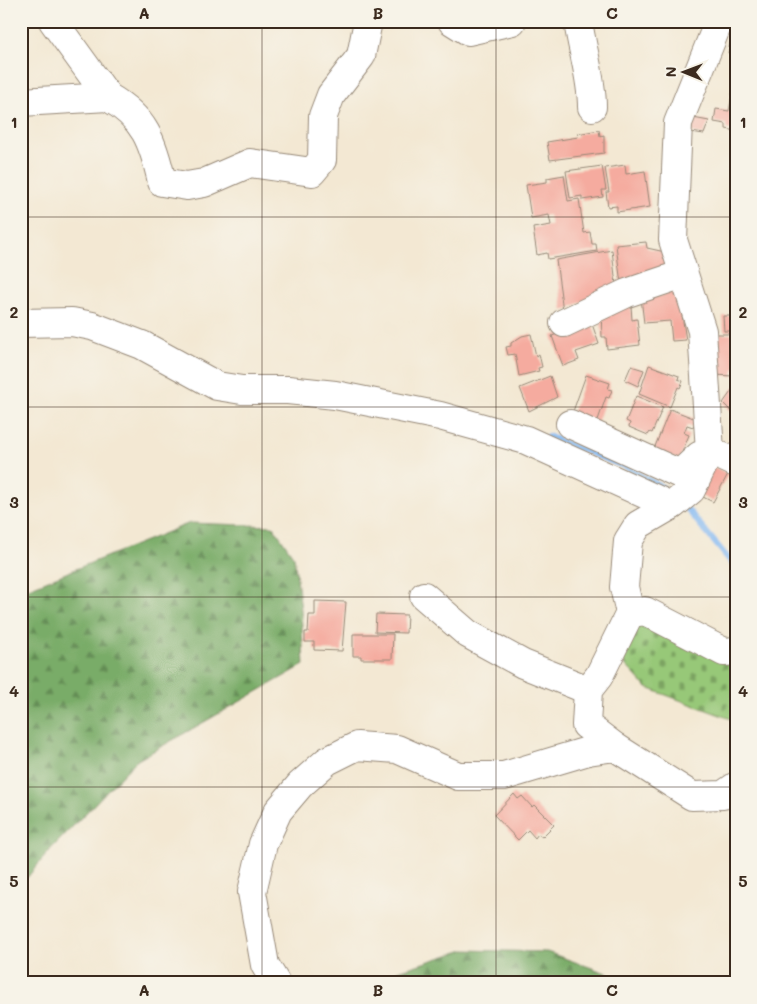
<svg xmlns="http://www.w3.org/2000/svg" width="757" height="1004" font-family="Mali,sans-serif">
<style>
.forest{fill:url(#forest-firs);stroke:#5a6b43}
.cemetery{fill:url(#cemetery-stones);stroke:#69794b}
.lines{fill:none;stroke-linecap:round;stroke-linejoin:round}
.stream{stroke:#84b9f3;stroke-width:6}
.building{fill:#f5ab9f}
.minor-casing{stroke:#978978;stroke-width:30}
.minor{stroke:#fff;stroke-width:28}
.grid{fill:none;stroke:#3b2a1e;stroke-width:1;stroke-opacity:0.55}
.neatline{fill:none;stroke:#3b2a1e;stroke-width:2}
.grid-label{font-size:16px;text-anchor:middle;font-weight:bold;fill:#3b2a1e}
</style>
<defs>
<pattern id="forest-firs" width="22" height="20" patternUnits="userSpaceOnUse" patternTransform="scale(1.25)"><rect width="22" height="20" fill="#79ac68"/><path d="M5 1l3.5 6h-7zM16 11l3.5 6h-7z" fill="#648c55"/></pattern>
<pattern id="cemetery-stones" width="16" height="16" patternUnits="userSpaceOnUse" patternTransform="scale(1.25)"><rect width="16" height="16" fill="#97c878"/><path d="M2 7V4a2 2 0 0 1 4 0v3zM10 15v-3a2 2 0 0 1 4 0v3z" fill="#7ca362"/></pattern>
</defs>
<rect width="100%" height="100%" fill="#f7f3e8"/>
<filter id="ink" filterUnits="userSpaceOnUse"><feTurbulence type="fractalNoise" baseFrequency=".02" numOctaves="2"/><feDisplacementMap in="SourceGraphic" scale="10" xChannelSelector="R" yChannelSelector="G"/><feConvolveMatrix kernelMatrix="1 2 1 2 8 2 1 2 1" color-interpolation-filters="sRGB"/></filter>
<filter id="wash" filterUnits="userSpaceOnUse"><feTurbulence type="fractalNoise" baseFrequency=".0096" numOctaves="4" result="noise"/><feDisplacementMap in="SourceGraphic" scale="20" xChannelSelector="R" yChannelSelector="G"/><feGaussianBlur stdDeviation="1.12" result="paint"/><feColorMatrix in="noise" values="0 0 0 0 0 0 0 0 0 0 0 0 0 0 0 0 0 1.4 0 .05"/><feComposite in="paint" operator="in"/></filter>
<g filter="url(#wash)">
<rect width="100%" height="100%" fill="#f3e8d3"/>
<g class="forest">
<polygon points="190,523 273,526 294,557 301,609 304,665 136,761 51,849 21,885 21,591"/>
<polygon points="464,950 547,952 612,975 618,983 378,983 395,972"/>
</g>
<polygon class="cemetery" points="652,622 736,642 736,725 731,719 647,688 619,658 632,629"/>
<g class="lines">
<g class="stream">
<polyline points="548,436 628,468 662,487"/>
<polyline points="683,504 736,568"/>
</g>
</g>
<g id="blocks">
<g class="building">
<polygon points="734,21 736,21 736,54 728,53"/>
<polygon points="733,90 736,91 736,131 726,129 726,124 714,122 716,109 729,111"/>
<polygon points="693,118 709,121 704,134 691,132"/>
<polygon points="599,130 600,136 604,135 604,153 550,160 547,142 578,137 577,134"/>
<polygon points="625,165 626,174 645,171 650,207 617,212 617,206 608,207 606,192 609,192 605,168"/>
<polygon points="602,166 606,190 602,190 603,197 582,200 582,196 570,198 566,171"/>
<polygon points="564,175 568,201 579,199 584,233 590,232 592,244 596,244 597,251 548,259 547,253 537,255 533,228 551,225 549,215 531,218 526,185 547,182 547,178"/>
<polygon points="646,242 647,248 665,252 669,268 621,284 616,245"/>
<polygon points="612,250 616,285 563,311 556,260"/>
<polygon points="677,284 686,340 672,341 670,321 644,323 641,298 665,295 664,286"/>
<polygon points="631,306 632,320 637,319 640,345 607,349 606,337 602,337 601,309"/>
<polygon points="723,316 736,316 736,331 724,331"/>
<polygon points="591,321 599,344 576,352 579,360 563,366 552,336"/>
<polygon points="531,334 536,356 539,354 542,367 538,368 539,371 519,376 515,354 508,355 506,347 511,346 511,343 522,336"/>
<polygon points="714,334 736,334 736,369 734,369 733,376 714,375"/>
<polygon points="649,365 679,376 678,379 683,381 680,388 678,387 670,407 639,394"/>
<polygon points="631,366 644,370 638,386 625,380"/>
<polygon points="586,375 610,383 608,389 612,390 609,398 606,397 597,423 572,414"/>
<polygon points="550,376 557,397 529,411 520,388"/>
<polygon points="736,385 736,410 733,413 723,403"/>
<polygon points="636,396 663,407 652,433 650,432 648,435 629,427 630,423 626,421"/>
<polygon points="670,409 696,419 693,427 687,425 684,433 689,435 679,460 654,449"/>
<polygon points="712,466 728,474 713,502 697,494"/>
<polygon points="315,601 346,602 342,651 314,650 314,642 305,642 305,632 308,632 309,615 315,615"/>
<polygon points="376,614 407,615 406,633 375,632"/>
<polygon points="353,634 393,634 392,659 361,659 361,656 353,656"/>
<polygon points="514,794 518,799 522,796 532,807 534,805 554,825 542,837 538,834 535,838 528,830 518,840 494,815"/>
</g>
</g>
</g>
<g filter="url(#ink)">
<use href="#blocks" fill-opacity="0" stroke="#978978" stroke-width="1"/>
<g class="lines">
<defs>
<g id="minor">
<polyline points="452,21 468,31 512,21"/>
<path d="M578,21c4,29 14,57 14,86"/>
<polyline points="719,21 678,123 673,240 702,331 710,451 736,463"/>
<path d="M108,97c37,21 45,45 54,85l25,4 17,-3 46,-20 62,9 10,-12 1,-44 8,-21 30,-39 7,-35"/>
<polyline points="21,102 108,97 53,21"/>
<polyline points="21,323 72,322 92,326 142,345 217,386 242,390 288,390 335,395 440,416 526,440 671,506"/>
<polyline points="564,323 627,293 683,274"/>
<polyline points="570,424 680,474 699,456 706,459"/>
<polyline points="424,596 468,634 523,664 588,690"/>
<polyline points="630,613 645,611 724,652 736,651"/>
<polyline points="615,747 586,725 588,690 599,676 630,613 624,587 628,541 638,525 674,504 691,490 710,451"/>
<polyline points="276,983 265,965 252,892 263,844 278,811 300,785 327,761 357,746 397,749 458,776 504,776 588,751 615,747 692,796 723,795 736,786"/>
</g>
</defs>
<use href="#minor" class="minor-casing"/>
<use href="#minor" class="minor"/>
</g>
</g>
<path class="grid" d="M262,21v962M496,21v962M21,217h715M21,407h715M21,597h715M21,787h715"/>
<rect width="757" height="1004" fill="none" stroke="#f7f3e8" stroke-width="55"/>
<g transform="translate(684 72) rotate(271)" stroke="#f7f3e8" stroke-width="4" paint-order="stroke">
<path d="M0-4L9 19L0 12L-9 19Z" fill="#3b2a1e"/>
<text y="-8" font-size="14" font-weight="bold" text-anchor="middle" fill="#3b2a1e">N</text>
</g>
<rect x="28" y="28" width="702" height="948" class="neatline"/>
<g class="grid-label">
<text x="144" y="19">A</text>
<text x="378" y="19">B</text>
<text x="612" y="19">C</text>
<text x="14" y="128">1</text>
<text x="743" y="128">1</text>
<text x="14" y="318">2</text>
<text x="743" y="318">2</text>
<text x="14" y="508">3</text>
<text x="743" y="508">3</text>
<text x="14" y="697">4</text>
<text x="743" y="697">4</text>
<text x="14" y="887">5</text>
<text x="743" y="887">5</text>
<text x="144" y="996">A</text>
<text x="378" y="996">B</text>
<text x="612" y="996">C</text>
</g>
</svg>
